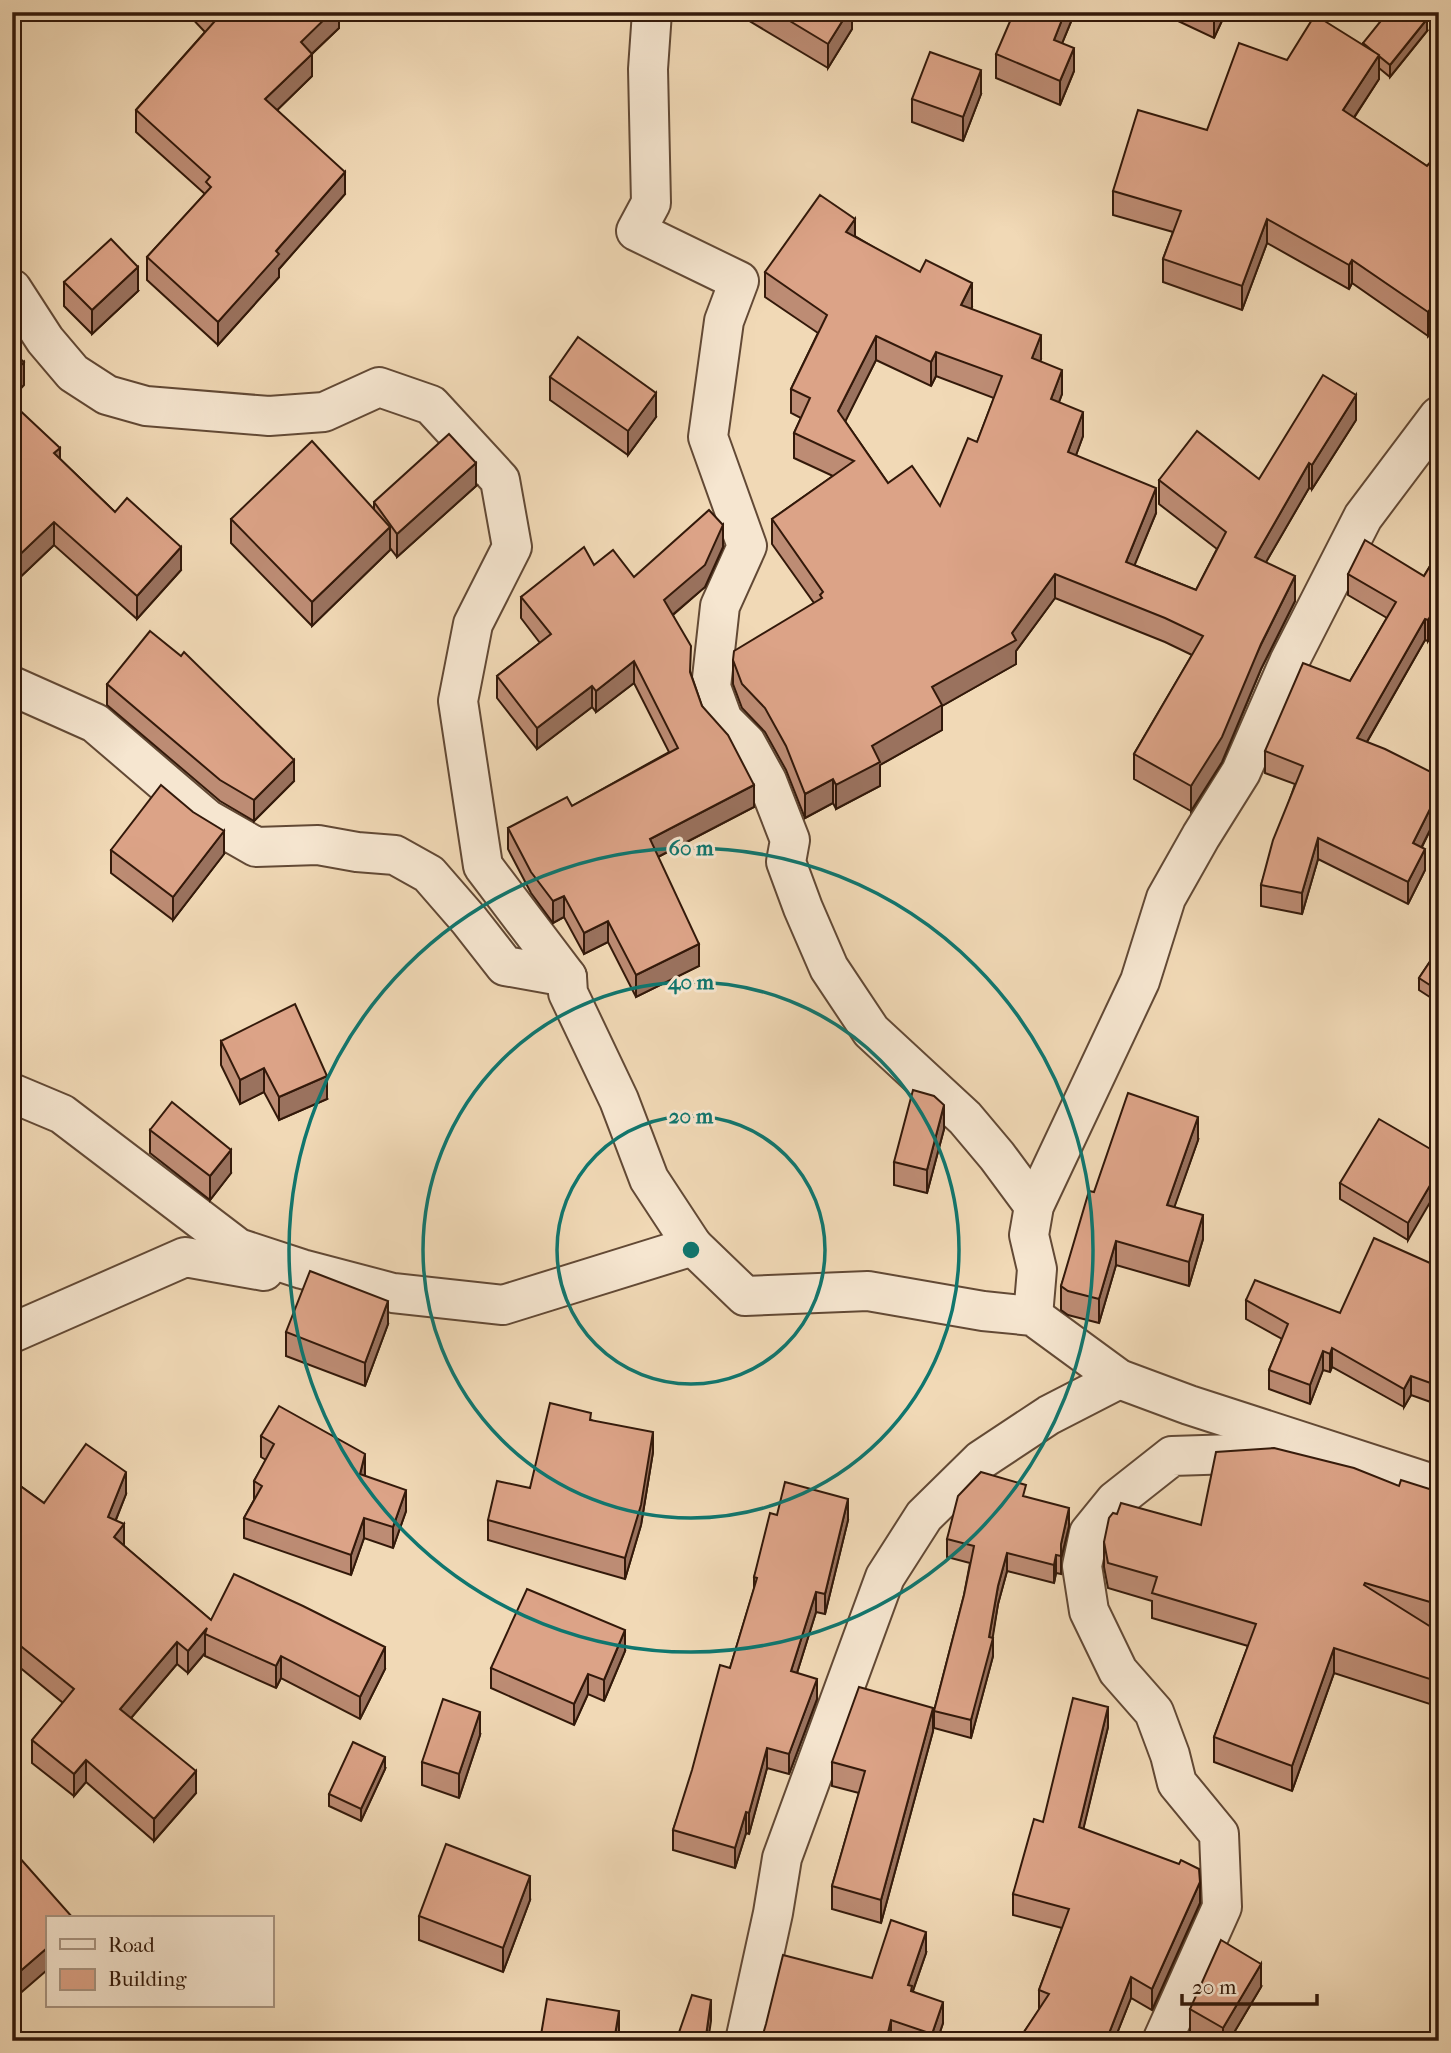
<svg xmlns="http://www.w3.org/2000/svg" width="1451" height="2053" font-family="'IM FELL French Canon',serif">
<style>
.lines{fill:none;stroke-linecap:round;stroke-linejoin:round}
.minor-casing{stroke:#624935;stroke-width:42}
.minor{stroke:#f6e6d0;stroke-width:38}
.wall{fill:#bd8c74;stroke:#33190a;stroke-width:2;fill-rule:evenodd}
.shaded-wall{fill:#9a725e;stroke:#33190a;stroke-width:2}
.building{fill:#dca387;stroke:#33190a;stroke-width:2;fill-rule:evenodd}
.ring{fill:none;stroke:#0f766e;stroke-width:3.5}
.centre{fill:#0f766e;stroke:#f6e6d0;stroke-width:3.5}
.ring-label{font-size:21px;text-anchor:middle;font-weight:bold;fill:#0f766e;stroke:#f6e6d0;stroke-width:6;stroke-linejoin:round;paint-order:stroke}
</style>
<rect width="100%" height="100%" fill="#f1d9b6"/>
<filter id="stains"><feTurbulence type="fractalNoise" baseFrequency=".00286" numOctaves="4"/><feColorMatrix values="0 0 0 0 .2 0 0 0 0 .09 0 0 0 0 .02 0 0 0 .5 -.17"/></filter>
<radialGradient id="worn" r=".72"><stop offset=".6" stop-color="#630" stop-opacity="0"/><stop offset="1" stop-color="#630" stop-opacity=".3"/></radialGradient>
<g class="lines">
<defs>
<g id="minor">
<polyline points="652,12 648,69 651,203 636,231 739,281 724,321 708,437 747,546 720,606 711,687 723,720 746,743 767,781 790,840 786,862 803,908 829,968 871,1031 965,1118 997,1156 1034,1206"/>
<polyline points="12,289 45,340 73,373 107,395 146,406 269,416 324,412 379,387 431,405 500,480 512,547 473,624 458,701 483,866 567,977 568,993 619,1100 649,1179 693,1246"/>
<polyline points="12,686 95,723 207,819 256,847 318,845 357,852 395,855 429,874 469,920 505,966 567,977"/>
<polyline points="12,1093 62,1114 238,1248 302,1269 393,1293 503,1305 693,1246 745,1296 868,1291 983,1311 1033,1316 1119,1379 1189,1405 1439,1486"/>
<polyline points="1033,1316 1037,1269 1029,1235 1034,1206 1140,981 1166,898 1201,836 1241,772 1289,662 1363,517 1439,416"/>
<polyline points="12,1333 185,1257 264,1271"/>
<polyline points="745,2041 773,1913 782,1858 885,1577 924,1516 981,1460 1049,1415 1119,1379"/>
<polyline points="1162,2041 1222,1907 1219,1834 1177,1783 1170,1755 1154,1712 1118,1671 1089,1611 1082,1566 1089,1533 1115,1501 1172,1456 1265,1453"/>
</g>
</defs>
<use href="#minor" class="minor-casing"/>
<use href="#minor" class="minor"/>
</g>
<g class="wall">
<polygon points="186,12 339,12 339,28 312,54 312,76 277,110 345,194 279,269 279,277 218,345 147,280 147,257 205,194 136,132 136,110 205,32"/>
<polygon points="741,12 852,12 852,29 828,68 741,16"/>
<polygon points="1075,12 1062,43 1074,71 1060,105 996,78 996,54"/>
<polygon points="1159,12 1226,12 1214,38"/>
<polygon points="1427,31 1390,77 1379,68 1379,79 1354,118 1427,166 1439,153 1428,336 1352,283 1349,289 1267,243 1242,310 1163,282 1163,259 1173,232 1113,215 1113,191 1207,130 1287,60 1363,46 1363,43"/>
<polygon points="981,94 963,141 912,122 912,99"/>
<path d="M855,236l117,71 -1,2 70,50 -1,2 22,33 -3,8 24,34 -7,19 80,58 -22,52 62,25 21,-41 -58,-45v-24l100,-1 97,-59 -44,69 -3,-1 -43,74 29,39 -34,68 -39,93 -31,49 -57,-32v-25l58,-99 -27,-13 -110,-44 -39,53v13l-74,42v24l-62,35v21l-44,23 -3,-6 -28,15 -19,-48 -21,-38 -23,-24 -9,-24v-24l81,-57 -42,-59v-25l61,-43 -39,-18v-25l7,-15 -10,-5v-24l27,-56 -53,-36v-25zM876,360l55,26 5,-10 58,22 -17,44 -37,64 -52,-23 -43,-62z"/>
<polygon points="64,282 138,291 92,334 64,306"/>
<polygon points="550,377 656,417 628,455 550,400"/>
<polygon points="1439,429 1439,455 1438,454"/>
<polygon points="60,459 115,512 181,570 137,619 54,545 12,585"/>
<polygon points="476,486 397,557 390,548 390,550 312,626 231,543 231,519 374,509 374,502"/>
<polygon points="723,547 705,587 673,615 691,674 702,706 754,807 658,857 699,966 636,997 608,942 584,954 564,917 553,923 531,893 508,849 508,828 572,806 669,752 634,683 596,712 592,707 537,749 497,698 497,676 540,643 521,618 521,597 594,565 634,577"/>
<polygon points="1439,551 1439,636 1433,633 1428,641 1425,640 1367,742 1439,812 1422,847 1425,870 1408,904 1318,859 1302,914 1261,906 1261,885 1295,784 1265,773 1265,751 1350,681 1387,618 1348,595 1348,574 1424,576"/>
<polygon points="181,656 294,781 254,821 220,801 107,705 107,684"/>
<polygon points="111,850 224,854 173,920 111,873"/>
<polygon points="1439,948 1439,1003 1419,990 1419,978"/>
<polygon points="221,1041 327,1099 279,1120 264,1092 240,1104 221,1065"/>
<polygon points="944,1129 927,1193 894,1185 894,1162"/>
<polygon points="150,1130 231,1173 210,1200 150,1153"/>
<polygon points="1198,1140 1174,1207 1203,1239 1189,1286 1116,1265 1099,1323 1068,1315 1061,1310 1061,1286 1094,1192"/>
<polygon points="1439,1154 1408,1240 1340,1199 1340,1183"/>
<polygon points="1439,1267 1439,1405 1411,1395 1404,1407 1332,1367 1330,1372 1323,1370 1310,1404 1269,1389 1269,1370 1282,1339 1246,1319 1246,1300 1340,1313"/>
<polygon points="388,1324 365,1386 286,1356 286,1332"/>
<polygon points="591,1420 653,1452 641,1525 625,1579 488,1540 488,1520 530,1488"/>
<polygon points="261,1436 364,1476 406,1511 393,1548 364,1538 351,1575 244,1538 244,1518 254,1500 254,1481 266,1460 261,1457"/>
<polygon points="12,1480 44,1503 126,1494 116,1520 124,1546 211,1620 385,1669 360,1719 281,1678 276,1688 205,1656 205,1653 188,1673 177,1664 131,1718 196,1793 154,1841 86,1782 74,1796 32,1763 32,1740 63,1703 12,1661"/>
<polygon points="1399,1486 1439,1492 1437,1629 1431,1627 1439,1632 1439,1707 1334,1673 1292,1791 1214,1762 1214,1737 1248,1646 1152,1618 1152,1601 1108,1588 1104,1567 1104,1542 1201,1525"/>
<polygon points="1026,1497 1069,1526 1061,1559 1061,1574 1056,1573 1054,1583 1007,1571 998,1604 992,1638 993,1656 971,1738 934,1728 934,1711 964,1595 970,1563 947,1557 947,1539"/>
<polygon points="777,1515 848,1520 825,1614 816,1612 797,1673 817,1699 789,1774 767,1768 749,1834 746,1833 735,1868 673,1850 673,1830 730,1668 754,1589 754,1577"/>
<polygon points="625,1651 604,1701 588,1694 574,1725 491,1688 491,1668"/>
<polygon points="1108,1727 1083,1829 1200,1903 1152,2010 1131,1998 1114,2041 1018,2041 1039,2010 1039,1990 1062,1928 1013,1915 1013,1894 1043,1822"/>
<polygon points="933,1731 881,1923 832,1909 832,1886 859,1793 832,1786 832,1762"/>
<polygon points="480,1735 459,1798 422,1785 422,1762"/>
<polygon points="385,1769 361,1821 329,1806 329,1794"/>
<polygon points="18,1856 17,1996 12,1990 12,1862"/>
<polygon points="530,1900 503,1972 419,1940 419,1916"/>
<polygon points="926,1953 913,1991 943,2023 937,2041 761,2041 872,1978"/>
<polygon points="1261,1987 1229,2041 1204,2041 1190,2033 1190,2009"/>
</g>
<g class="shaded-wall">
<polygon points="12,12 24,12 12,24"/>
<polygon points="330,12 339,12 339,28 301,64 301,42"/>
<polygon points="848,12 852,12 852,29 828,68 828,44"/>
<polygon points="1065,12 1075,12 1054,63 1054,40"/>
<polygon points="1214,12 1226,12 1214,38"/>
<polygon points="1427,19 1427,31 1390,77 1390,65"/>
<polygon points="1074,48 1074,71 1060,105 1060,81"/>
<polygon points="312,54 312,76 265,122 265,99"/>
<polygon points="1379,55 1379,79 1343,134 1343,110"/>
<polygon points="981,70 981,94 963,141 963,117"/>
<polygon points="345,172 345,194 279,269 279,277 218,345 218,322 276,251"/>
<polygon points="855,219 855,244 846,232"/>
<polygon points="1267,219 1267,243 1242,310 1242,286"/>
<polygon points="1352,260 1352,283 1349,289 1349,265"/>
<polygon points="138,267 138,291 92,334 92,310"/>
<polygon points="972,283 972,307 961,330 961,305"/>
<polygon points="1439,297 1439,321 1428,336 1428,312"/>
<polygon points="1041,335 1041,359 1032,383 1032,358"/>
<polygon points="876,336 876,360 838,436 838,411"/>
<polygon points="936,352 936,376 931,386 931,362"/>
<polygon points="24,362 24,385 12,398 12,374"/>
<polygon points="1062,370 1062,394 1051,423 1051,399"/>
<polygon points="656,393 656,417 628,455 628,431"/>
<polygon points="1356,395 1356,420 1312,489 1312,465"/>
<polygon points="1083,412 1083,436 1068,477 1068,452"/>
<polygon points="60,448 60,471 54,453"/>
<polygon points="476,463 476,486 397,557 397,534"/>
<polygon points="1309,463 1309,488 1255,581 1255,557"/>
<polygon points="1156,488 1156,513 1126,586 1126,562"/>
<polygon points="54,522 54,545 12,585 12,562"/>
<polygon points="723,525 723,547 705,587 664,622 664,600"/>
<polygon points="390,527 390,550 312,626 312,602"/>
<polygon points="181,547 181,570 137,619 137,596"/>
<polygon points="1055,574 1055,598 1016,651 1016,664 942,706 942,730 880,765 880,786 836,809 836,785 872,746 932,687 1012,633"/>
<polygon points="1295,576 1295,601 1261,669 1222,762 1191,811 1191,786"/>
<polygon points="1433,612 1433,633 1428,641 1428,620"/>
<polygon points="1425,619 1425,640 1357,759 1357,738"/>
<polygon points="634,661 634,683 596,712 596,691"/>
<polygon points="592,686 592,707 537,749 537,728"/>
<polygon points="294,760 294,781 254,821 254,800"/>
<polygon points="833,779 833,803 805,818 805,794"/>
<polygon points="754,785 754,807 650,861 650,839"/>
<polygon points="1439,791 1439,812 1413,864 1413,843"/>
<polygon points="224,831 224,854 173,920 173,897"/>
<polygon points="1318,838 1318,859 1302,914 1302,893"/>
<polygon points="1425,849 1425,870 1408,904 1408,882"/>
<polygon points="564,896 564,917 553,923 553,901"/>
<polygon points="608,921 608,942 584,954 584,933"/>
<polygon points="699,944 699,966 636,997 636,975"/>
<polygon points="264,1068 264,1092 240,1104 240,1080"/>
<polygon points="327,1076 327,1099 279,1120 279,1097"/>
<polygon points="944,1105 944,1129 927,1193 927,1170"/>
<polygon points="1198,1117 1198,1140 1167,1228 1167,1205"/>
<polygon points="231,1150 231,1173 210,1200 210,1176"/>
<polygon points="1439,1170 1439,1187 1408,1240 1408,1223"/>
<polygon points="1203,1215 1203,1239 1189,1286 1189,1262"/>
<polygon points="1116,1241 1116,1265 1099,1323 1099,1299"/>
<polygon points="388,1301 388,1324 365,1386 365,1363"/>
<polygon points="1332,1348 1332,1367 1330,1372 1330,1354"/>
<polygon points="1323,1351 1323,1370 1310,1404 1310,1385"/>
<polygon points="1411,1376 1411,1395 1404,1407 1404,1389"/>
<polygon points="653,1432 653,1452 641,1525 625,1579 625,1558"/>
<polygon points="365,1454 365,1475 360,1495 360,1474"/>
<polygon points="126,1472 126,1494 108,1539 108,1517"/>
<polygon points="406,1490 406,1511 393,1548 393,1527"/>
<polygon points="848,1499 848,1520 825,1614 825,1594"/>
<polygon points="1069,1508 1069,1526 1061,1559 1061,1544"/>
<polygon points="364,1518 364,1538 351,1575 351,1555"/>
<polygon points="124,1524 124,1546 114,1537"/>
<polygon points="1007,1553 1007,1571 998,1604 992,1642 993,1638 993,1656 971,1738 971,1720 989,1637 998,1586"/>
<polygon points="1056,1555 1056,1573 1054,1583 1054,1565"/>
<polygon points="816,1592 816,1612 791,1692 791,1671"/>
<polygon points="1439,1600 1439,1625 1437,1629 1437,1604"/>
<polygon points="207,1628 205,1634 205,1653 188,1673 188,1651"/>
<polygon points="625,1630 625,1651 604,1701 604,1680"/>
<polygon points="177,1642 177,1664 120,1731 120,1709"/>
<polygon points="385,1647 385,1669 360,1719 360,1697"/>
<polygon points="1334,1648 1334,1673 1292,1791 1292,1766"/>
<polygon points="281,1656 281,1678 276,1688 276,1666"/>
<polygon points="588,1674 588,1694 574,1725 574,1704"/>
<polygon points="817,1679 817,1699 789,1774 789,1754"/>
<polygon points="1108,1707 1108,1727 1079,1847 1079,1827"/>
<polygon points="933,1708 933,1731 881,1923 881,1900"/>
<polygon points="480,1712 480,1735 459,1798 459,1774"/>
<polygon points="767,1748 767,1768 749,1834 749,1813"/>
<polygon points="385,1757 385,1769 361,1821 361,1809"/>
<polygon points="86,1760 86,1782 74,1796 74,1774"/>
<polygon points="196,1771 196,1793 154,1841 154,1819"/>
<polygon points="746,1812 746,1833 735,1868 735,1848"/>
<polygon points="530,1876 530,1900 503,1972 503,1948"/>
<polygon points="1200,1882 1200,1903 1152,2010 1152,1989"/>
<polygon points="926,1932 926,1953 912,1993 908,1985"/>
<polygon points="47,1948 47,1970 17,1996 17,1974"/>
<polygon points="1261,1964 1261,1987 1229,2041 1223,2041 1223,2028"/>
<polygon points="1131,1977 1131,1998 1114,2041 1106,2041"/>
<polygon points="711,2000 711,2021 708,2041 706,2036"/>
<polygon points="943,2002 943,2023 937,2041 932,2041 932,2034"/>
<polygon points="619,2011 619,2041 614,2041"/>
<polygon points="891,2020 891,2041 886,2041"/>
</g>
<g class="building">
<polygon points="207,12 332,12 301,42 312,54 265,99 345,172 276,251 279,254 218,322 147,257 211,187 206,182 210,177 136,110 215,21"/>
<polygon points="775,12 848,12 828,44"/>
<polygon points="1014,12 1065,12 1054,40 1074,48 1060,81 996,54"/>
<polygon points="1388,12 1419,12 1427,19 1390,65 1363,43"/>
<polygon points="1315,15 1379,55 1343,110 1427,166 1439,153 1439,297 1428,312 1352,260 1349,265 1267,219 1242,286 1163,259 1181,211 1113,191 1138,110 1207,130 1239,43 1287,60"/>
<polygon points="930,52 981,70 963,117 912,99"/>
<path d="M820,195l35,24 -9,13 74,40 6,-12 46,23 -11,22 80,30 -9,23 30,12 -11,29 32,13 -15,40 88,36 -30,74 70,28 30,-58 -67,-52 38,-49 62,48 64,-104 33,20 -44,70 -3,-2 -54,94 40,19 -34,68 -39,93 -31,49 -57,-32 69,-118 -38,-18 -110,-44 -43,59 4,7 -84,47 10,18 -70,41 8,16 -44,23 -3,-6 -28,15 -19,-48 -21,-38 -23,-24 -9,-24 1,-9 88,-53 -2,-3 3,-3 -51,-73 82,-58 -60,-28 16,-35 -19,-9 36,-74 -62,-43zM876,336l55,26 5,-10 66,24 -25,66 -9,-4 -28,68 -28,-40 -24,17 -50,-72z"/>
<polygon points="111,239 138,267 92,310 64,282"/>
<polygon points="578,337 656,393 628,431 550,377"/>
<polygon points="12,352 24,362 12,374"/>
<polygon points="12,403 60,448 54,453 115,512 127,498 181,547 137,596 54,522 12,562"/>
<polygon points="449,434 476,463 397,534 374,502"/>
<polygon points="312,441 390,527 312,602 231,519"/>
<polygon points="709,510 723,525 705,565 664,600 691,646 690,672 702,706 728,735 754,785 650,839 699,944 636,975 608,921 584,933 564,896 553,901 531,872 508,828 567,797 572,806 678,748 634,661 596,691 592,686 537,728 497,676 551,634 521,597 584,547 594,565 613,550 634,577"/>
<polygon points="1365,540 1424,576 1439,551 1439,615 1433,612 1428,620 1425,619 1357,738 1385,749 1439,776 1439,791 1413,843 1425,849 1408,882 1318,838 1302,893 1261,885 1273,840 1303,766 1265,751 1303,663 1350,681 1396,602 1348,574"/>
<polygon points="150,631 181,656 184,652 294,760 254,800 220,780 107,684"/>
<polygon points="161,785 193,812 224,831 173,897 111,850"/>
<polygon points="1439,948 1439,991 1419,978"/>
<polygon points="295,1004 327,1076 279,1097 264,1068 240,1080 221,1041"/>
<polygon points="913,1090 934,1096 944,1105 927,1170 894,1162"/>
<polygon points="1128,1093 1198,1117 1167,1205 1203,1215 1189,1262 1116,1241 1099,1299 1068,1291 1061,1286 1089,1191 1094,1192"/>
<polygon points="172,1102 231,1150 210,1176 150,1130"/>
<polygon points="1379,1119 1439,1154 1439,1170 1408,1223 1340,1183"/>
<polygon points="1374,1238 1439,1267 1439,1386 1411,1376 1404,1389 1332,1348 1330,1354 1323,1351 1310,1385 1269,1370 1288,1324 1246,1300 1255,1280 1340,1313"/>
<polygon points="310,1271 388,1301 365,1363 286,1332"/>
<polygon points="550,1403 591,1413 590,1420 653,1432 641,1505 625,1558 488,1520 497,1481 530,1488"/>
<polygon points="279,1406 365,1454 360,1474 406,1490 393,1527 364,1518 351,1555 244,1518 262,1486 254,1481 274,1444 261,1436"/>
<polygon points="86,1444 126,1472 108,1517 124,1524 114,1537 211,1620 234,1574 303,1606 385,1647 360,1697 281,1656 276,1666 205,1634 207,1628 188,1651 177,1642 120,1709 196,1771 154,1819 86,1760 74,1774 32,1740 74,1689 12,1639 12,1480 44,1503"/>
<polygon points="1274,1448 1354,1468 1399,1486 1401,1480 1439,1492 1439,1600 1437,1604 1365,1583 1364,1585 1439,1632 1439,1682 1334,1648 1292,1766 1214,1737 1256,1624 1152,1593 1157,1577 1108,1563 1104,1542 1109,1518 1113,1513 1117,1514 1121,1503 1201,1525 1216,1452"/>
<polygon points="981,1472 1026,1485 1023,1496 1069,1508 1061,1544 1061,1556 1056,1555 1054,1565 1007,1553 998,1586 989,1637 993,1638 971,1720 934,1711 964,1595 974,1546 947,1539 958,1496"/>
<polygon points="785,1482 848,1499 825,1594 816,1592 791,1671 817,1679 789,1754 767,1748 749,1813 746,1812 735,1848 673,1830 692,1770 720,1665 730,1668 757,1578 754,1577 770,1513 777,1515"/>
<polygon points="527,1589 625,1630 604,1680 588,1674 574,1704 491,1668"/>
<polygon points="859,1687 933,1708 881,1900 832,1886 865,1771 832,1762"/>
<polygon points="1073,1698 1108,1707 1079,1827 1179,1864 1181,1860 1199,1869 1200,1882 1152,1989 1131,1977 1106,2041 1018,2041 1049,1994 1039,1990 1069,1909 1013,1894 1034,1819 1043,1822"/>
<polygon points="443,1699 480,1712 459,1774 422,1762"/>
<polygon points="353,1742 385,1757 361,1809 329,1794"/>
<polygon points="446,1844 530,1876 503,1948 419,1916"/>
<polygon points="18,1856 73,1918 47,1918 47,1948 17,1974 12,1969 12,1862"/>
<polygon points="891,1920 926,1932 908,1985 912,1986 911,1991 943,2002 932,2034 891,2020 886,2041 761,2041 766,2024 783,1955 872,1978"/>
<polygon points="1221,1940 1261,1964 1223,2028 1190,2009"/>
<polygon points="692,1995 711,2000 706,2036 721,2041 676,2041"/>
<polygon points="547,1999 619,2011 614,2041 540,2041"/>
</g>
<g class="ring">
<circle cx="691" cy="1250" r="134"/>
<circle cx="691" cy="1250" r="268"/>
<circle cx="691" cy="1250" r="402"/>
</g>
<circle cx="691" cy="1250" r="10" class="centre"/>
<g class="ring-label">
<text x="691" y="855">60 m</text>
<text x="691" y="989">40 m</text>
<text x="691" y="1123">20 m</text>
</g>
<rect width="1451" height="2053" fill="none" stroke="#f1d9b6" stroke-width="42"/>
<rect x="14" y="14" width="1423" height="2025" fill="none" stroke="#33190a" stroke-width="3.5"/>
<rect x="21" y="21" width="1409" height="2011" fill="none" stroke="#33190a" stroke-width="2"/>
<rect x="46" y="1916" width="228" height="91" fill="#f6e6d0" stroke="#a89481" stroke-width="2"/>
<rect x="60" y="1939" width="35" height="10" fill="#f6e6d0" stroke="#a89481" stroke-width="2"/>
<text x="108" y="1952" font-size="21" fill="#33190a">Road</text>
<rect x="60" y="1969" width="35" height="21" fill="#dca387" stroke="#a89481" stroke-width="2"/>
<text x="108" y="1986" font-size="21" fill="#33190a">Building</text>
<path d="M1182 1994v10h135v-10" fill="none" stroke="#33190a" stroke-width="3.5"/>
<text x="1192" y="1994" font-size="21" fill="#33190a" stroke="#f6e6d0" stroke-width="5" paint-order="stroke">20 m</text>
<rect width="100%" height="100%" filter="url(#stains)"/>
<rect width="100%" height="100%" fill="url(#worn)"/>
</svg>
